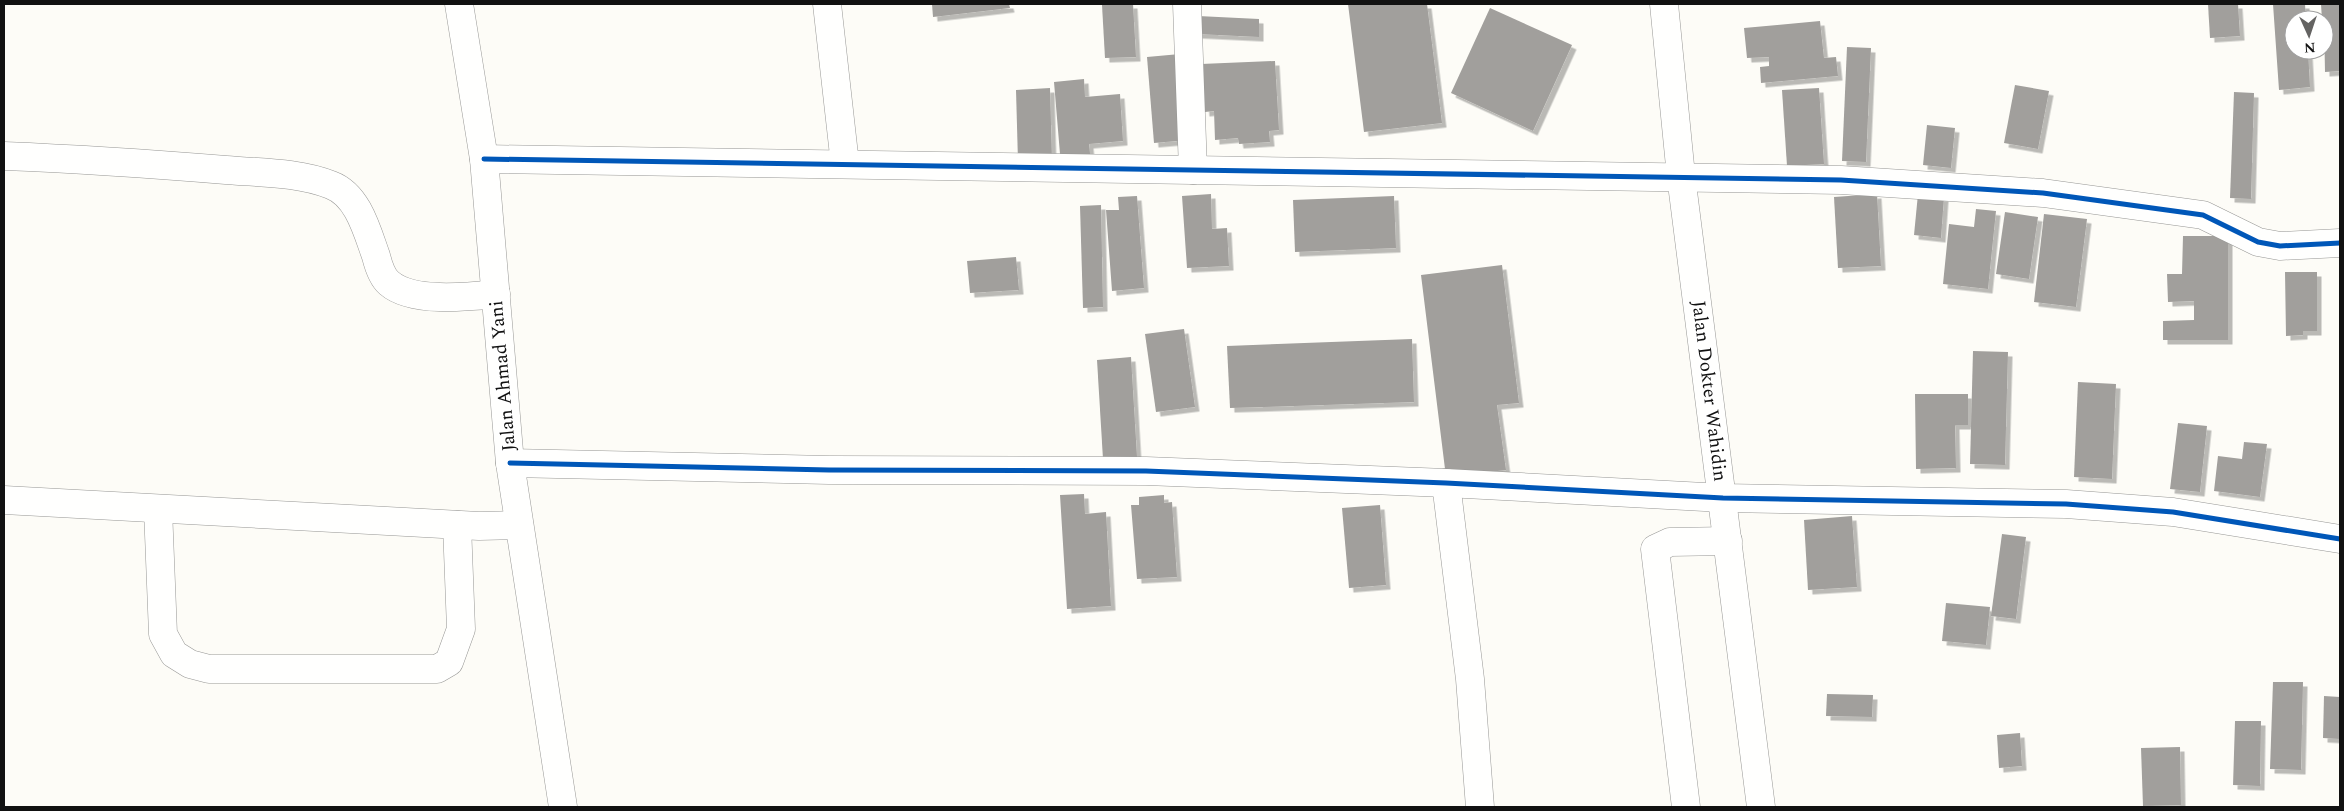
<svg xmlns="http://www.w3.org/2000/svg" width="2344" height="811" font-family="Spectral,serif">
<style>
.building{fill:#a19f9c;filter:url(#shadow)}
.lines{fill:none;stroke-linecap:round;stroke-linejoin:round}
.minor-casing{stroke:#979795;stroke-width:29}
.minor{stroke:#fffffe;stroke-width:28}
.cycleway-casing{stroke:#fff;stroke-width:8}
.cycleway{stroke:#0057b8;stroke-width:5}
.labels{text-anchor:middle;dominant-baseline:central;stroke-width:5;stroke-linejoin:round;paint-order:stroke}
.street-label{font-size:19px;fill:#111;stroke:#fff}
</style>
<defs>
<filter id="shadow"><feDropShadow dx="4.5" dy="4.5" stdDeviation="0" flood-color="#0004"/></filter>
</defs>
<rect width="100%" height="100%" fill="#fdfcf7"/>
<g class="building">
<polygon points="932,4 1009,4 1010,8 933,17"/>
<polygon points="1133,4 1136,57 1105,58 1102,5"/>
<polygon points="1348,4 1427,4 1442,123 1364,132"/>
<polygon points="2208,4 2238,4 2240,36 2210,38"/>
<polygon points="2273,4 2305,4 2306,20 2294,20 2294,50 2308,50 2310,87 2279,90"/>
<polygon points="2321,4 2340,4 2340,71 2325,72 2324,20 2322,20"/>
<polygon points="1490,8 1572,45 1533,131 1451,93"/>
<polygon points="1198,16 1259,19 1259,37 1197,34"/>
<polygon points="1820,21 1824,58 1836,57 1838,76 1761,83 1760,67 1769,66 1769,57 1747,58 1744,28"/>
<polygon points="1847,47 1871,48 1866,162 1842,161"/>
<polygon points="1180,54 1188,140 1154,143 1147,57"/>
<polygon points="1275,61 1279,130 1269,131 1270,142 1239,144 1238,138 1215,140 1214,111 1205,112 1201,64"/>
<polygon points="1084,79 1085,97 1120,94 1123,141 1089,144 1091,163 1061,166 1054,82"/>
<polygon points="2015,85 2049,91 2038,149 2004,143"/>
<polygon points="1050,88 1052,161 1018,162 1016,90"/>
<polygon points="1819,88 1824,164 1787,166 1782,90"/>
<polygon points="2234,92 2254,93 2251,199 2230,198"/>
<polygon points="1927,125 1955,128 1951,168 1923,165"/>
<polygon points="1211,194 1212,229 1227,228 1229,266 1187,268 1182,196"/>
<polygon points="1877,194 1881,266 1838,268 1834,197"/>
<polygon points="1918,194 1944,197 1941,238 1914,235"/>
<polygon points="1137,196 1144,288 1112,291 1106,210 1119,210 1118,197"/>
<polygon points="1394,196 1396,248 1295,252 1293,200"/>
<polygon points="1101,205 1103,307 1083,308 1080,206"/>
<polygon points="1976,209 1996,211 1988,289 1943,284 1949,224 1974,227"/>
<polygon points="2005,212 2038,217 2029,279 1996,274"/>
<polygon points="2044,214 2087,219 2076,307 2034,302"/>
<polygon points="2183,236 2228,236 2228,340 2163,340 2163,321 2194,320 2194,301 2168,302 2167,274 2182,274"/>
<polygon points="1016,257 1019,290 970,293 967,261"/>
<polygon points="1502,265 1519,403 1497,405 1506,470 1446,477 1421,275"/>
<polygon points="2285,272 2317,272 2317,331 2303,331 2303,335 2286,336"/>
<polygon points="1184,329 1195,407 1156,412 1145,334"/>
<polygon points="1412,339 1414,402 1230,408 1227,346"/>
<polygon points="1973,351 2008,352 2005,465 1970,464"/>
<polygon points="1131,357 1137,457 1103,459 1097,360"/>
<polygon points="2078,382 2116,384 2112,479 2074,477"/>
<polygon points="1915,394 1968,394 1968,425 1955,425 1956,468 1916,469"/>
<polygon points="2178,423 2207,426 2200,492 2170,489"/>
<polygon points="2244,442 2267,444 2260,497 2214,491 2218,456 2242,459"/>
<polygon points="1084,494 1085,514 1106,512 1111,606 1067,609 1060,495"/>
<polygon points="1164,495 1164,503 1172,502 1177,577 1137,579 1131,505 1139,505 1139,497"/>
<polygon points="1380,505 1386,585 1349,588 1342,508"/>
<polygon points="1852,516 1857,587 1808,590 1804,520"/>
<polygon points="2002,534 2026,537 2016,619 1991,616"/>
<polygon points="1946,603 1990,607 1986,645 1942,641"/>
<polygon points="2273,682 2303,682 2301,770 2270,769"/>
<polygon points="1827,694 1873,695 1872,717 1826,716"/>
<polygon points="2324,696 2340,697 2340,739 2323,738"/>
<polygon points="2235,721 2261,721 2260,786 2233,785"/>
<polygon points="2020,733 2022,766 1999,768 1997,735"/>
<polygon points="2180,747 2181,805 2143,806 2141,748"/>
</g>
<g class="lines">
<defs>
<g id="minor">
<polyline points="459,4 484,159 510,463 563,807"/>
<polyline points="827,4 845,164"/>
<polyline points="1187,4 1193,170"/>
<polyline points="1664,4 1681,176 1761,807"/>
<path d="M4,156c74,3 148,8 222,14 35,3 72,2 105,15 27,10 36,46 45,71 2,8 6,21 13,27 23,20 78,14 107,11"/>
<polyline points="484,159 1841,180 2043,193 2203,215 2258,242 2280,246 2340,243"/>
<polyline points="510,463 829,470 1146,471 1446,483 1723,498 2066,504 2173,512 2340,539"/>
<polyline points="1446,483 1470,679 1480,807"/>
<polyline points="4,500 479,526 519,525"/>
<polyline points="158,509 163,634 174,654 190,664 209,669 437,669 449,662 461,629 457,525"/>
<polyline points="1686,807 1655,549 1670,542 1728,541"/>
</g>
</defs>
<use href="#minor" class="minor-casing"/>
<use href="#minor" class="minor"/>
<defs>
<g id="cycleway">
<polyline points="484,159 1841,180 2043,193 2203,215 2258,242 2280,246 2340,243"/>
<polyline points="510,463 829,470 1146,471 1446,483 1723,498 2066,504 2173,512 2340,539"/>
</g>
</defs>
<use href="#cycleway" class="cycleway-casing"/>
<use href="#cycleway" class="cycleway"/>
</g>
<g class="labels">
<g class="street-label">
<text transform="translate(503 376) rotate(-95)">Jalan Ahmad Yani</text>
<text transform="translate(1709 391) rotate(83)">Jalan Dokter Wahidin</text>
</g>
</g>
<rect width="2344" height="811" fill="none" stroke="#111111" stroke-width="10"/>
<g transform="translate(2309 35) rotate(177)"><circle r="24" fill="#ffffff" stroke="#a0a0a0"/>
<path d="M0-4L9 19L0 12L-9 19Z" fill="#646362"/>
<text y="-8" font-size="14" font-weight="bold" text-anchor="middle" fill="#111111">N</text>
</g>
</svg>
